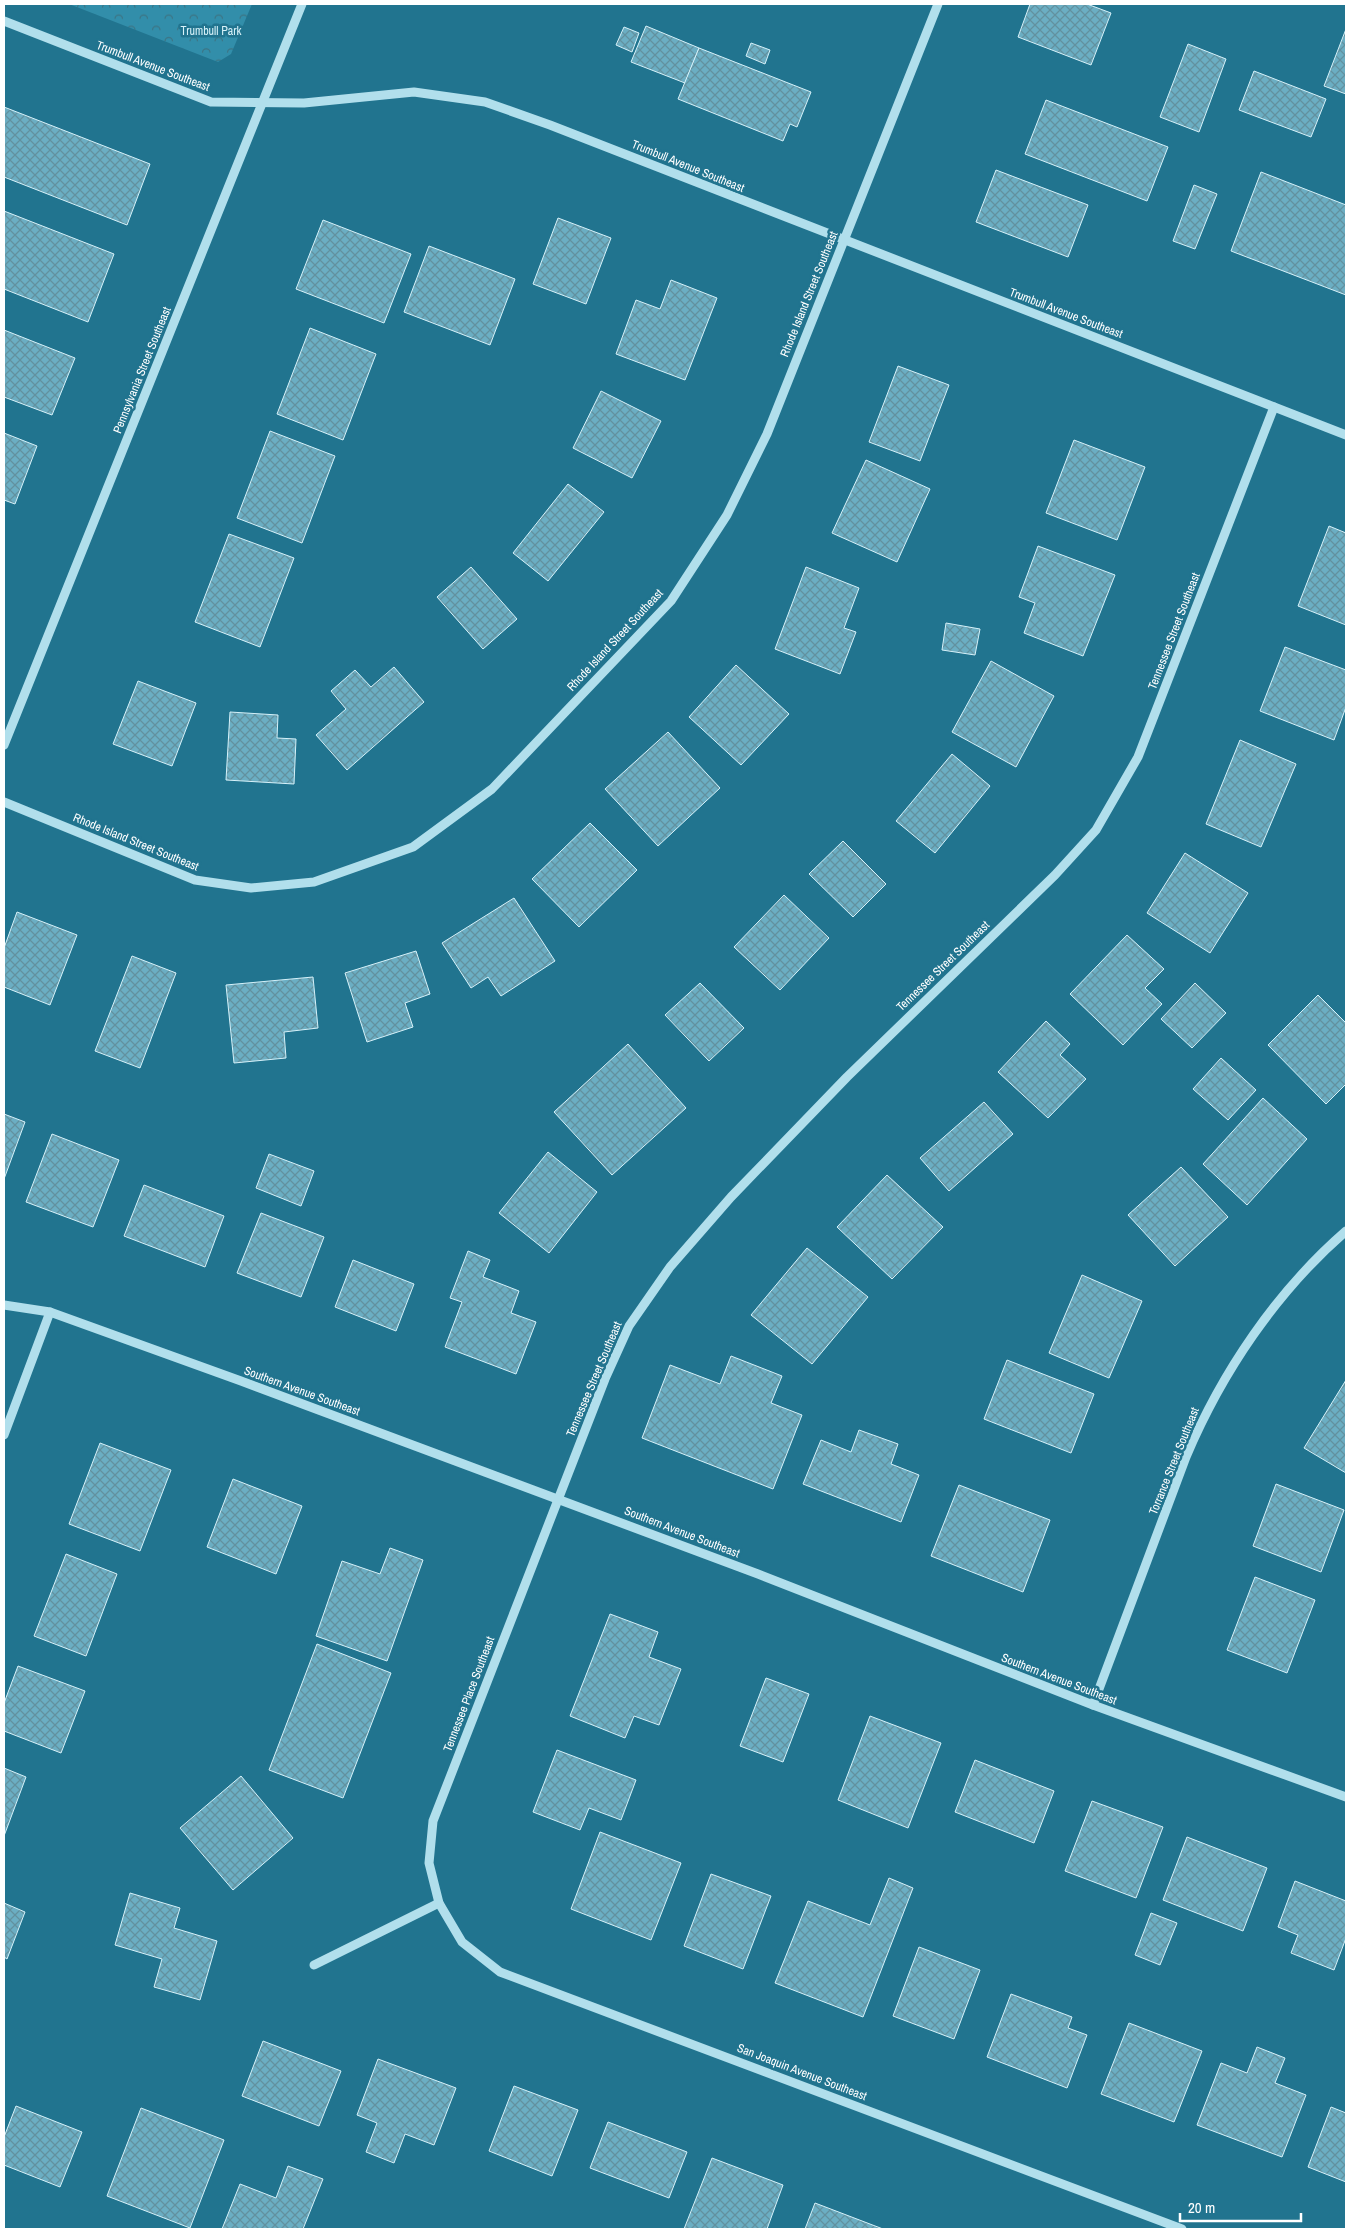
<svg xmlns="http://www.w3.org/2000/svg" width="1350" height="2233" font-family="'Archivo Narrow',sans-serif">
<style>
.park{fill:url(#park-crowns)}
.building{fill:url(#building-cross-hatch);stroke:#d6f1f9}
.lines{fill:none;stroke-linecap:round;stroke-linejoin:round}
.minor{stroke:#b1dfec;stroke-width:9}
.labels{text-anchor:middle;dominant-baseline:central;stroke-width:5;stroke-linejoin:round;paint-order:stroke}
.park-label{font-size:12px;fill:#d8f2f9;stroke:#21748f}
.street-label{font-size:12px;fill:#fff;stroke:#21748f}
</style>
<defs>
<pattern id="park-crowns" width="20" height="18" patternUnits="userSpaceOnUse" patternTransform="scale(1.25)"><rect width="20" height="18" fill="#328eaa"/><path d="M2 6a3 3 0 1 1 6 0M12 15a3 3 0 1 1 6 0" fill="none" stroke="#3c7484"/></pattern>
<pattern id="building-cross-hatch" width="8" height="8" patternUnits="userSpaceOnUse" patternTransform="scale(1.25)"><rect width="8" height="8" fill="#6baec3"/><path d="M0 0l8 8M0 8l8-8" fill="none" stroke="#62919f"/></pattern>
</defs>
<rect width="100%" height="100%" fill="#21748f"/>
<polygon class="park" points="69,4 252,4 231,54 218,62"/>
<g class="building">
<polygon points="1030,4 1087,4 1111,13 1091,65 1018,37"/>
<polygon points="646,26 699,48 685,83 631,62"/>
<polygon points="624,27 639,33 632,52 616,45"/>
<polygon points="1346,29 1346,94 1324,86"/>
<polygon points="751,43 770,50 765,64 746,56"/>
<polygon points="1188,44 1226,59 1199,132 1160,117"/>
<polygon points="699,48 811,92 797,127 790,124 783,141 678,99"/>
<polygon points="1254,71 1326,99 1311,137 1239,110"/>
<polygon points="1046,100 1168,147 1147,201 1025,154"/>
<polygon points="4,107 150,164 127,225 4,177"/>
<polygon points="996,170 1088,205 1068,257 976,222"/>
<polygon points="1261,172 1346,205 1346,295 1231,251"/>
<polygon points="1194,185 1217,194 1195,249 1173,241"/>
<polygon points="4,211 114,254 88,322 4,289"/>
<polygon points="558,218 611,238 586,304 533,284"/>
<polygon points="323,220 411,254 384,323 296,289"/>
<polygon points="429,246 515,279 490,345 404,312"/>
<polygon points="671,280 717,298 685,380 616,354 636,300 660,309"/>
<polygon points="310,328 376,354 343,440 277,414"/>
<polygon points="4,330 75,358 52,415 4,397"/>
<polygon points="898,366 949,385 920,461 869,442"/>
<polygon points="601,391 661,421 632,478 573,448"/>
<polygon points="270,431 335,456 302,543 237,518"/>
<polygon points="4,433 37,446 15,504 4,500"/>
<polygon points="1074,440 1145,467 1117,540 1046,513"/>
<polygon points="866,460 930,489 897,562 832,533"/>
<polygon points="568,484 604,512 548,581 513,553"/>
<polygon points="1329,526 1346,533 1346,625 1298,606"/>
<polygon points="229,534 294,558 260,647 195,622"/>
<polygon points="1038,546 1115,575 1083,656 1024,633 1035,603 1019,597"/>
<polygon points="471,567 517,619 483,649 437,597"/>
<polygon points="806,567 859,588 844,628 856,632 840,674 775,649"/>
<polygon points="946,623 980,629 975,655 942,650"/>
<polygon points="1285,647 1346,670 1346,707 1334,740 1260,711"/>
<polygon points="991,661 1054,696 1016,767 952,732"/>
<polygon points="736,665 789,714 741,765 689,717"/>
<polygon points="394,667 424,702 347,770 316,735 346,709 331,691 355,670 371,687"/>
<polygon points="138,681 196,703 172,766 113,744"/>
<polygon points="230,712 278,715 277,738 296,739 294,784 226,780"/>
<polygon points="668,732 720,788 658,846 605,789"/>
<polygon points="1240,740 1296,764 1261,847 1206,824"/>
<polygon points="952,754 990,786 935,853 896,821"/>
<polygon points="590,823 637,870 579,927 532,879"/>
<polygon points="843,841 886,884 853,917 809,874"/>
<polygon points="1185,853 1248,893 1210,953 1147,913"/>
<polygon points="784,895 829,938 780,990 734,947"/>
<polygon points="514,898 555,961 501,996 488,977 471,988 442,943"/>
<polygon points="17,912 77,935 50,1005 4,987 4,948"/>
<polygon points="1127,935 1164,969 1145,988 1162,1004 1123,1045 1070,994"/>
<polygon points="416,951 430,994 405,1003 413,1027 367,1042 345,973"/>
<polygon points="132,956 176,973 140,1068 95,1051"/>
<polygon points="313,977 318,1028 284,1032 286,1058 234,1063 226,985"/>
<polygon points="700,983 744,1028 709,1061 665,1015"/>
<polygon points="1195,983 1226,1013 1192,1048 1161,1019"/>
<polygon points="1318,995 1346,1023 1346,1084 1326,1104 1268,1045"/>
<polygon points="1046,1021 1070,1044 1060,1055 1086,1079 1048,1118 998,1072"/>
<polygon points="628,1044 686,1108 612,1175 554,1112"/>
<polygon points="1221,1058 1256,1090 1228,1120 1193,1089"/>
<polygon points="1263,1098 1307,1139 1247,1205 1203,1164"/>
<polygon points="984,1102 1013,1134 949,1191 920,1158"/>
<polygon points="4,1114 25,1122 4,1179"/>
<polygon points="52,1134 119,1160 93,1227 26,1202"/>
<polygon points="548,1152 597,1192 549,1253 499,1213"/>
<polygon points="269,1154 314,1171 301,1206 256,1188"/>
<polygon points="1181,1167 1228,1217 1175,1266 1128,1215"/>
<polygon points="887,1175 943,1227 892,1279 837,1227"/>
<polygon points="144,1185 224,1216 205,1267 124,1236"/>
<polygon points="261,1213 324,1237 301,1297 237,1273"/>
<polygon points="807,1248 868,1297 812,1364 751,1315"/>
<polygon points="468,1251 490,1260 483,1277 519,1291 511,1313 536,1322 516,1374 445,1347 462,1302 450,1298"/>
<polygon points="353,1260 414,1284 396,1331 335,1307"/>
<polygon points="1082,1275 1142,1301 1109,1378 1049,1353"/>
<polygon points="731,1356 782,1376 771,1403 802,1415 773,1489 642,1438 670,1365 720,1384"/>
<polygon points="1007,1360 1094,1394 1071,1453 984,1419"/>
<polygon points="1346,1380 1346,1473 1304,1448"/>
<polygon points="859,1430 898,1444 891,1464 919,1475 901,1522 803,1484 821,1440 851,1452"/>
<polygon points="100,1443 171,1470 140,1551 69,1524"/>
<polygon points="233,1479 302,1506 276,1574 207,1547"/>
<polygon points="1276,1484 1344,1510 1321,1572 1253,1546"/>
<polygon points="959,1485 1050,1520 1023,1592 931,1556"/>
<polygon points="390,1548 423,1560 387,1661 316,1636 342,1561 380,1574"/>
<polygon points="66,1554 117,1574 86,1656 34,1636"/>
<polygon points="1255,1577 1315,1600 1287,1673 1227,1650"/>
<polygon points="610,1614 658,1632 649,1657 681,1669 659,1725 634,1716 625,1738 570,1716"/>
<polygon points="317,1644 391,1673 343,1798 269,1770"/>
<polygon points="18,1666 85,1691 61,1753 4,1731 4,1703"/>
<polygon points="766,1678 809,1694 783,1762 740,1746"/>
<polygon points="870,1716 941,1743 908,1828 838,1800"/>
<polygon points="557,1750 636,1780 621,1820 589,1808 580,1830 533,1812"/>
<polygon points="975,1760 1054,1791 1034,1843 955,1812"/>
<polygon points="4,1768 26,1777 4,1836"/>
<polygon points="241,1776 293,1838 233,1890 180,1828"/>
<polygon points="1092,1801 1163,1827 1136,1898 1065,1871"/>
<polygon points="600,1832 681,1863 651,1940 571,1909"/>
<polygon points="1187,1837 1267,1868 1243,1931 1163,1900"/>
<polygon points="711,1874 771,1896 743,1969 684,1946"/>
<polygon points="889,1878 913,1888 863,2017 775,1983 808,1901 870,1925"/>
<polygon points="1295,1881 1346,1901 1346,1938 1334,1970 1291,1953 1298,1935 1278,1927"/>
<polygon points="130,1893 180,1908 174,1928 217,1941 200,2000 154,1987 162,1959 115,1945"/>
<polygon points="4,1903 25,1912 7,1959 4,1957"/>
<polygon points="1151,1913 1177,1923 1160,1965 1135,1955"/>
<polygon points="919,1947 980,1970 954,2039 893,2016"/>
<polygon points="1011,1994 1072,2017 1068,2028 1087,2035 1067,2088 987,2057"/>
<polygon points="1129,2023 1202,2051 1174,2122 1101,2094"/>
<polygon points="263,2041 341,2071 319,2126 242,2096"/>
<polygon points="1257,2047 1285,2058 1275,2083 1306,2095 1282,2157 1197,2125 1221,2063 1247,2073"/>
<polygon points="378,2059 456,2088 434,2145 405,2134 394,2163 366,2152 377,2123 357,2115"/>
<polygon points="514,2086 578,2110 552,2176 489,2151"/>
<polygon points="16,2106 82,2132 60,2187 4,2165 4,2137"/>
<polygon points="1331,2107 1346,2113 1346,2182 1308,2167"/>
<polygon points="141,2108 224,2140 190,2228 107,2196"/>
<polygon points="608,2122 687,2152 669,2198 590,2168"/>
<polygon points="712,2158 783,2185 767,2229 684,2229"/>
<polygon points="288,2166 323,2179 303,2229 222,2229 240,2184 276,2198"/>
<polygon points="815,2203 883,2229 805,2229"/>
</g>
<g class="lines">
<g class="minor">
<polyline points="4,21 211,102 304,103 414,92 485,102 550,125 1346,435"/>
<polyline points="4,745 302,4"/>
<polyline points="4,802 195,880 251,888 314,882 413,847 492,789 671,601 727,515 767,434 938,4"/>
<polyline points="4,1305 50,1312 241,1381 758,1574 1093,1705 1346,1797"/>
<polyline points="4,1435 50,1312"/>
<path d="M1093,1705l93,-248c36,-85 90,-165 160,-226"/>
<polyline points="314,1965 439,1903"/>
<polyline points="1182,2229 500,1972 462,1942 439,1903 429,1863 433,1821 605,1379 629,1326 670,1267 731,1197 847,1077 1055,875 1096,830 1138,757 1274,407"/>
</g>
</g>
<g class="labels">
<g class="park-label">
<text x="211" y="31">Trumbull Park</text>
</g>
<g class="street-label">
<text transform="translate(153 66) rotate(21)">Trumbull Avenue Southeast</text>
<text transform="translate(688 166) rotate(22)">Trumbull Avenue Southeast</text>
<text transform="translate(809 294) rotate(-68)">Rhode Island Street Southeast</text>
<text transform="translate(1066 313) rotate(21)">Trumbull Avenue Southeast</text>
<text transform="translate(142 370) rotate(-68)">Pennsylvania Street Southeast</text>
<text transform="translate(1174 631) rotate(-69)">Tennessee Street Southeast</text>
<text transform="translate(615 640) rotate(-47)">Rhode Island Street Southeast</text>
<text transform="translate(136 842) rotate(22)">Rhode Island Street Southeast</text>
<text transform="translate(943 966) rotate(-44)">Tennessee Street Southeast</text>
<text transform="translate(594 1379) rotate(-67)">Tennessee Street Southeast</text>
<text transform="translate(302 1391) rotate(20)">Southern Avenue Southeast</text>
<text transform="translate(1174 1461) rotate(-68)">Torrance Street Southeast</text>
<text transform="translate(682 1532) rotate(21)">Southern Avenue Southeast</text>
<text transform="translate(1059 1679) rotate(21)">Southern Avenue Southeast</text>
<text transform="translate(469 1694) rotate(-69)">Tennessee Place Southeast</text>
<text transform="translate(802 2072) rotate(21)">San Joaquin Avenue Southeast</text>
</g>
</g>
<rect width="1350" height="2233" fill="none" stroke="#ffffff" stroke-width="10"/>
<path d="M1180 2213v8h121v-8" fill="none" stroke="#ffffff" stroke-width="2.5"/>
<text x="1188" y="2213" font-size="15" fill="#ffffff" stroke="#21748f" stroke-width="4" paint-order="stroke">20 m</text>
</svg>
